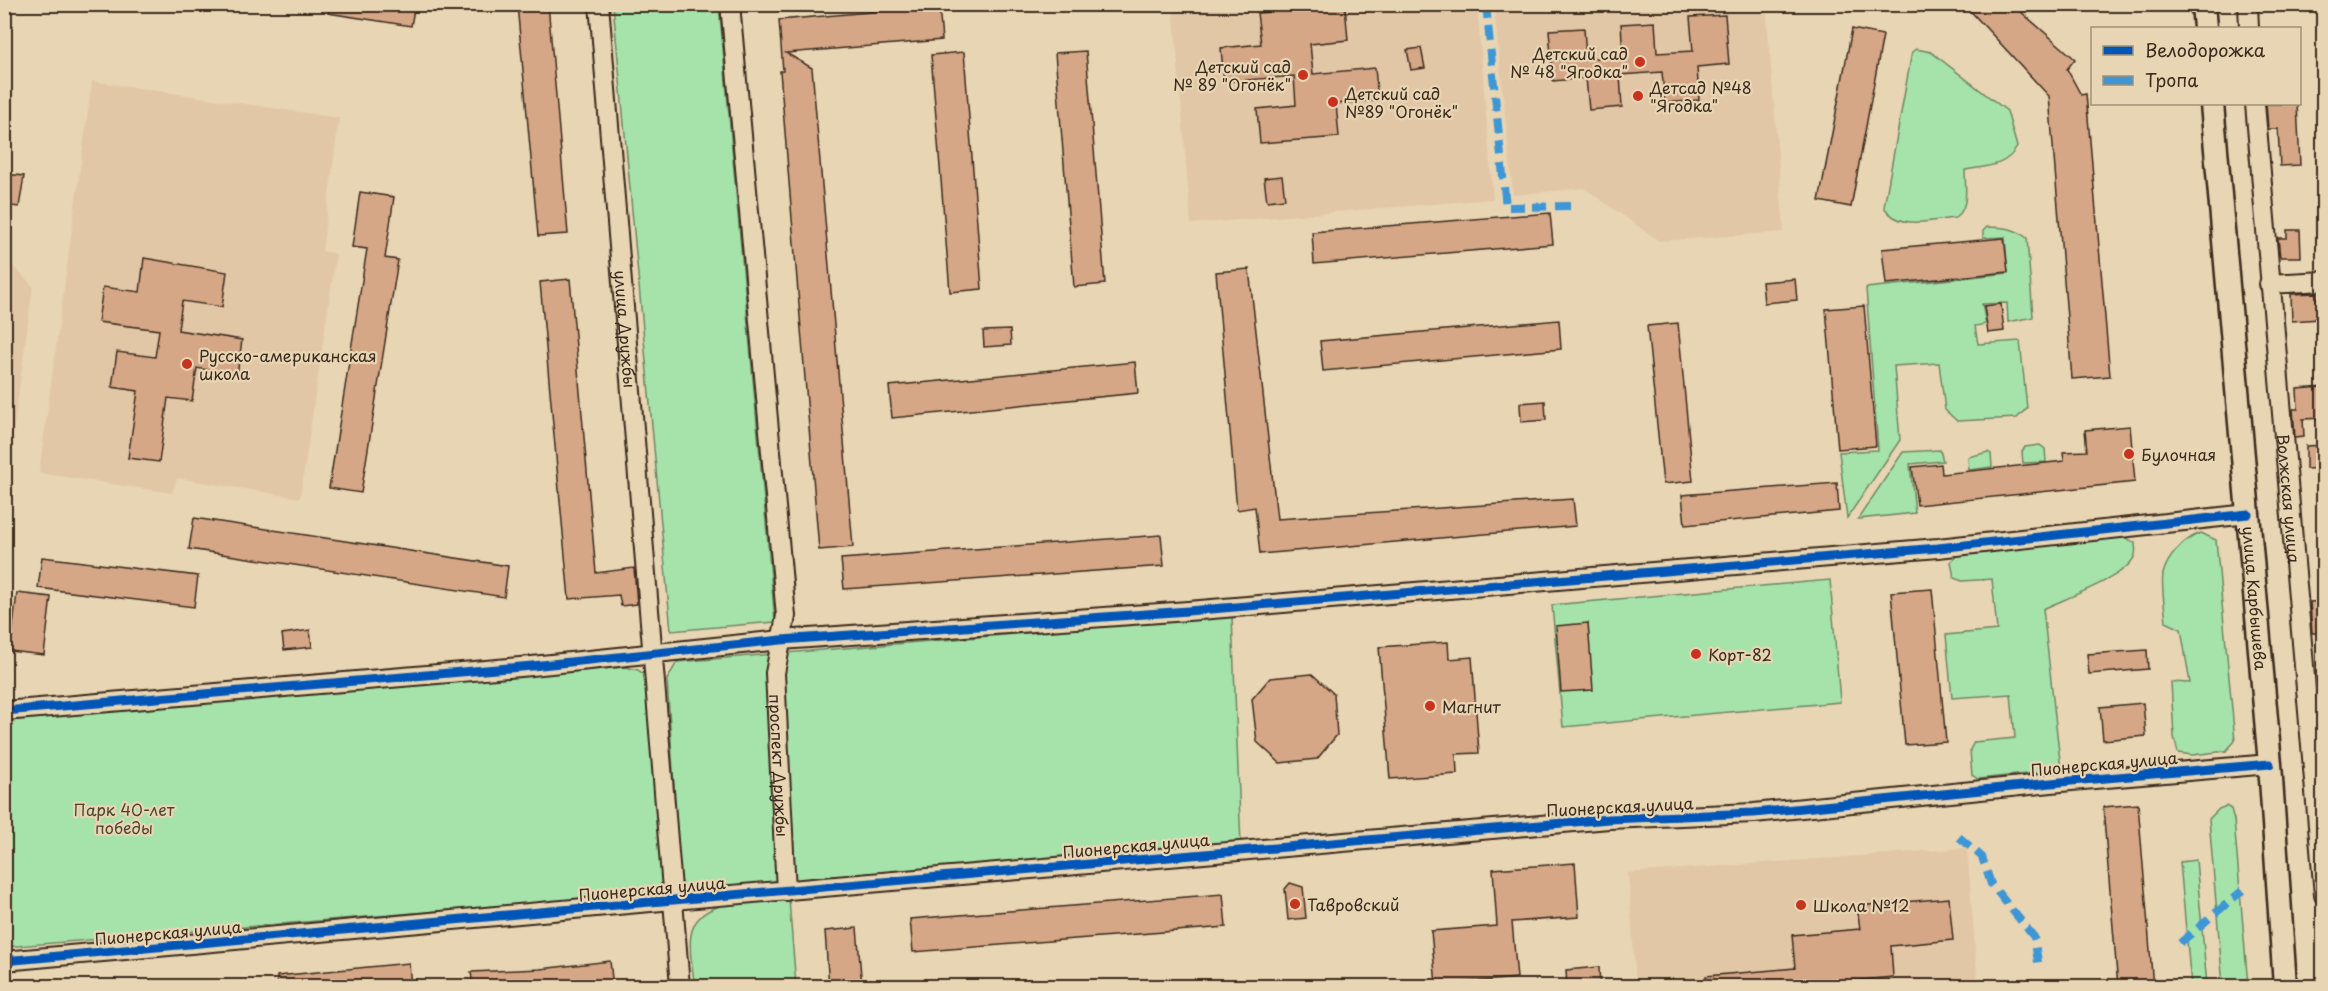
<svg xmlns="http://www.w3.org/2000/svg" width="2328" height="991" font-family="'Playpen Sans',sans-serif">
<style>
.built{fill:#e2c7a6}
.green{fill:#a5e3ab;stroke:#708664;stroke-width:1.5}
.building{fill:#d5a787;stroke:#3b2a1e;stroke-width:1.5}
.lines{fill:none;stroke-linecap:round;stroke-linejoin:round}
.minor-casing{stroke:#3b2a1e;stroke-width:22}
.tertiary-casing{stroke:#3b2a1e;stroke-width:27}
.minor{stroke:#e8d5b3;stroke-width:18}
.tertiary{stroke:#e8d5b3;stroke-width:22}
.quiet{stroke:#3e96d5;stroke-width:8;stroke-dasharray:15 8;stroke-linecap:butt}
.cycleway-casing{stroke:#e8d5b3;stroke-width:13}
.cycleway{stroke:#0057b8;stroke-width:9}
.poi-dot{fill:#c8321e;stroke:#e8d5b3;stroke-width:2}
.labels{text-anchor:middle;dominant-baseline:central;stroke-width:4.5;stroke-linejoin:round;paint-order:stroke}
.poi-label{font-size:16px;fill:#3b2a1e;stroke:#e8d5b3;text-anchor:start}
.street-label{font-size:16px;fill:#3b2a1e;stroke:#e8d5b3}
.park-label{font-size:16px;fill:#4b4633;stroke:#e8d5b3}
</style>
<rect width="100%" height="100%" fill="#e8d5b3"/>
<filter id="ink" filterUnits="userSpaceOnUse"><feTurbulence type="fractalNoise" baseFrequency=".0167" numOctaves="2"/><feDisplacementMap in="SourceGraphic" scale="12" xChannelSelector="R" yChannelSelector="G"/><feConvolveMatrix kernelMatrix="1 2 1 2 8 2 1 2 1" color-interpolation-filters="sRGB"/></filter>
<g filter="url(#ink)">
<g class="built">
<polygon points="1173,5 1477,5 1493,199 1191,224"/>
<polygon points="1494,5 1766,5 1784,232 1659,241 1584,188 1513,195"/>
<polygon points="92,81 339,118 322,251 336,254 300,498 177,478 172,493 39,473"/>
<polygon points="5,258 33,286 5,494"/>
<polygon points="1967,848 1978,986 1636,986 1628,873"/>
</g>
<g class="green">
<polygon points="613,5 719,5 775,622 671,631"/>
<path d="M1916,49l15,3 76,59 10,36c-11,20 -31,19 -52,23 0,17 5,38 -10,48 -25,2 -56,13 -71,-11l28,-155z"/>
<path d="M1987,227c17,0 28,1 40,11l6,79 -25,5 -1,-19 -25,1 4,20 -11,2 3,18 42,-3 7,67 -10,10 -60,3 -12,-11 -6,-47 -45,3 6,74 -53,78 -8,-66 39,-2 -12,-162 142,-15 -3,-36 -22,1v-7z"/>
<polygon points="2040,445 2045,449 2046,462 2023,463 2022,452 2025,447"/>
<polygon points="1940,450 1943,461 1910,464 1915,513 1858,519 1903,452"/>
<polygon points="1988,452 1991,454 1992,467 1969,470 1968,457"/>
<path d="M2201,533l15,7 19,201 -9,10 -34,4 -14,-2 -4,-16 -3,-55 19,1 -9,-54 -15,-7c-1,-14 -5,-34 -3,-48 4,-17 22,-36 38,-41z"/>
<path d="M2124,537l11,6c0,5 2,9 -1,14 -8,20 -70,42 -91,52l18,161 -83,9 -6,-4 -2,-25 4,-8 41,-4 -4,-44 -59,4 -6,-63 51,-5 -5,-51 -30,2 -8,-3 -3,-17 13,-11z"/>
<polygon points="1830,580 1840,702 1563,727 1552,605"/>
<polygon points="1232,616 1241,846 692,891 684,887 680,878 667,680 677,662"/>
<polygon points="625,667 638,670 646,676 666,892 5,947 4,721"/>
<polygon points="2226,806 2231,809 2234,820 2248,986 2223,986 2209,819 2219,809"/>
<polygon points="2196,860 2207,986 2191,986 2180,862"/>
<path d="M789,900l7,86h-101c-2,-15 -7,-36 -4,-51 6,-40 69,-33 98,-35z"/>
</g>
<g class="building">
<polygon points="329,4 415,4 411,26 328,13"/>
<polygon points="517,4 548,4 568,234 538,236"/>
<polygon points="1964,4 2012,4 2075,59 2067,69 2081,95 2086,94 2110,376 2072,379 2049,96"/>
<polygon points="939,6 942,40 786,53 812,68 853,547 819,550 780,71 783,71 779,20"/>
<polygon points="1345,6 1348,40 1310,44 1313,74 1375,68 1378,100 1336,104 1339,137 1260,143 1257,109 1296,105 1294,76 1224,82 1221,48 1261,44 1257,13"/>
<polygon points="1725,15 1729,64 1697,67 1699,100 1665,103 1662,72 1620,75 1622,107 1589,110 1586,78 1553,81 1549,30 1584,28 1586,59 1623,56 1621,24 1655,22 1657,53 1693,51 1690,17"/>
<polygon points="1852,29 1883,35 1851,207 1819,201"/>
<polygon points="1421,48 1425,68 1411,70 1407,50"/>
<polygon points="1086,51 1105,284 1074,287 1055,53"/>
<polygon points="964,52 982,289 950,292 931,55"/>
<polygon points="2266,104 2297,104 2300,165 2280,166 2278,129 2268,129"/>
<polygon points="4,174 24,176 19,207 4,205"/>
<polygon points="1282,176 1285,199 1267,201 1264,178"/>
<polygon points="360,192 394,197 385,258 398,260 361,493 329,488 367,249 352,247"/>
<polygon points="1550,213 1553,244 1314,264 1312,232"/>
<polygon points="2287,230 2300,230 2301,257 2280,257 2278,238 2287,238"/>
<polygon points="2004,238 2008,272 1886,284 1882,249"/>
<polygon points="144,258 227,272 222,307 182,301 178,330 242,340 237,375 197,368 192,401 168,398 159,462 128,458 138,391 112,387 117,352 155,357 159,330 98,322 103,287 140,292"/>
<polygon points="1249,269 1277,519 1573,499 1576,526 1260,554 1255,507 1237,510 1216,272"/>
<polygon points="570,279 596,573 634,568 637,604 621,606 619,595 569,599 540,282"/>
<polygon points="1795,279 1797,300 1764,303 1762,282"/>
<polygon points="2317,293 2319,319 2292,321 2291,294"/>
<polygon points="2001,304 2004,331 1988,333 1984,306"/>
<polygon points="1864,306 1876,446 1838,449 1826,309"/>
<polygon points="1559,320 1561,349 1323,371 1320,341"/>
<polygon points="1678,323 1693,481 1663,484 1647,326"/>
<polygon points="1010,330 1011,345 984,347 983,331"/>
<polygon points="1135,362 1138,393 892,418 889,386"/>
<polygon points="2324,387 2324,418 2303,419 2304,437 2295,438 2293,409 2298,409 2297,389"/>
<polygon points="1545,401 1546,420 1521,422 1520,403"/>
<polygon points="2130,426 2135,482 1917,505 1912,467 1941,464 1942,474 2064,461 2063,452 2087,451 2085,430"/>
<polygon points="2324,445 2324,468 2306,469 2306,446"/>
<polygon points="1837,483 1839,511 1685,525 1682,495"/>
<polygon points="194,518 508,566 504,597 189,549"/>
<polygon points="1161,535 1164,566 844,589 841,559"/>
<polygon points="42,557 198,576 194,607 38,588"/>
<polygon points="1932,589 1946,742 1905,745 1891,592"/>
<polygon points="17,593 51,597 44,655 10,651"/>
<polygon points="2324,601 2324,633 2312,633 2310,602"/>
<polygon points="1588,623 1593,690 1561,692 1556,626"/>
<polygon points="310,630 312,647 284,650 282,634"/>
<polygon points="1448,642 1449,659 1472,657 1479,753 1456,754 1457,774 1390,779 1379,647"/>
<polygon points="2147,650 2148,669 2089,674 2087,654"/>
<polygon points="1312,674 1334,694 1337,735 1317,759 1280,763 1257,742 1252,699 1270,678"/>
<polygon points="2143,703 2146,736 2103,740 2100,707"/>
<polygon points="2138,804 2153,987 2118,987 2103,807"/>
<polygon points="1575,863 1579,917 1512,922 1517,978 1436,985 1431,931 1497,926 1493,869"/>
<polygon points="1290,883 1303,887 1306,918 1288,920 1285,889"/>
<polygon points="1223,894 1226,927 913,952 910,919"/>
<polygon points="1949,898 1953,940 1891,946 1893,977 1821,984 1821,987 1707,987 1706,976 1795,968 1792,935 1860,929 1857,906"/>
<polygon points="857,928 862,987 829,987 825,931"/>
<polygon points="610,961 613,987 473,987 471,972 540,969"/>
<polygon points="409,963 411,987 277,987 277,976"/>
<polygon points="1599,967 1600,987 1567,987 1566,970"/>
</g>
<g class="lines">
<defs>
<g id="minor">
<path id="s1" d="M599,4l81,982"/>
<path id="s2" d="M730,4l56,612 -11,57 11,218"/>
<polyline points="2248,4 2249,28"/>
<path id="s3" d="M2255,104l69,791"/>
<polyline points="2269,284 2324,281"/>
<polyline points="4,711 532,666 781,640 1188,611 1938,548 2248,514"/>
<polyline points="4,961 639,903 1609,819 1754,813 2071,781 2270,764"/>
</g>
<g id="tertiary">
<polyline points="2203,4 2205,28"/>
<path id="s4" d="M2212,104l58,660 15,222"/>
</g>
</defs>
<use href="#minor" class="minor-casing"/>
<use href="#tertiary" class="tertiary-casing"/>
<use href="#minor" class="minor"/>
<use href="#tertiary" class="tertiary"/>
<g class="quiet">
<polyline points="1486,4 1506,207 1577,206"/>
<polyline points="1959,837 1982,857 1991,884 2034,937 2039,968"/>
<polyline points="2180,943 2243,890"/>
</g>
<defs>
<g id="cycleway">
<polyline points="4,711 532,666 781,640 1188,611 1938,548 2248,514"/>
<polyline points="4,961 639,903 1609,819 1754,813 2071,781 2270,764"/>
</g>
</defs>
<use href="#cycleway" class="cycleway-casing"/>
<use href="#cycleway" class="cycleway"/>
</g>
</g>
<g class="poi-dot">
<circle cx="1640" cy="62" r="6"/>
<circle cx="1303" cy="75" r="6"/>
<circle cx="1638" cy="96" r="6"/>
<circle cx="1333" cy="102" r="6"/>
<circle cx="187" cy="364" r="6"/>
<circle cx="2129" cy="454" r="6"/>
<circle cx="1696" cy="654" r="6"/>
<circle cx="1430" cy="706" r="6"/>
<circle cx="1295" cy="904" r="6"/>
<circle cx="1801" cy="905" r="6"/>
</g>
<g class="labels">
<g class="poi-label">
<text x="1628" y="53" text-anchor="end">Детский сад<tspan x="1628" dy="18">№ 48 "Ягодка"</tspan></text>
<text x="1291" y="66" text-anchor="end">Детский сад<tspan x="1291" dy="18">№ 89 "Огонёк"</tspan></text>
<text x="1650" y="87">Детсад №48<tspan x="1650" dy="18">"Ягодка"</tspan></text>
<text x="1345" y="93">Детский сад<tspan x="1345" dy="18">№89 "Огонёк"</tspan></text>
<text x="199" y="355">Русско-американская<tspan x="199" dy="18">школа</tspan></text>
<text x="2141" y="454">Булочная</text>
<text x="1708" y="654">Корт-82</text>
<text x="1442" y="706">Магнит</text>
<text x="1307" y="904">Тавровский</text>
<text x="1813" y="905">Школа №12</text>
</g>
<g class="street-label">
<text stroke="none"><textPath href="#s1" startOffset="326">улица Дружбы</textPath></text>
<text stroke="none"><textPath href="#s3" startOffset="396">Волжская улица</textPath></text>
<text stroke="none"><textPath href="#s4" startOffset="496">улица Карбышева</textPath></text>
<text transform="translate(2104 763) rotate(-5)">Пионерская улица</text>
<text stroke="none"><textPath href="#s2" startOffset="765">проспект Дружбы</textPath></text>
<text transform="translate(1620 806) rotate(-3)">Пионерская улица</text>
<text transform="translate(1136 845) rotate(-5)">Пионерская улица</text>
<text transform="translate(652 888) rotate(-5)">Пионерская улица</text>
<text transform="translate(168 932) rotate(-5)">Пионерская улица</text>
</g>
<g class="park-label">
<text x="124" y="809">Парк 40-лет<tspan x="124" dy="18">победы</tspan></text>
</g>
</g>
<rect width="2328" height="991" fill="none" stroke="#e8d5b3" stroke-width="24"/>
<rect x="12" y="12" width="2304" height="967" fill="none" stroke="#3b2a1e" stroke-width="2" filter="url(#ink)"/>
<rect x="2091" y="27" width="210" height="78" fill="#e8d5b3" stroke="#a39177" stroke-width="1.5"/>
<rect x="2103" y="46" width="30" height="9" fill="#0057b8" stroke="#a39177" stroke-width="1.5"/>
<text x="2145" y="57" font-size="18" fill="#3b2a1e">Велодорожка</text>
<rect x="2103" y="76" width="30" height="9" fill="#3e96d5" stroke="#a39177" stroke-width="1.5"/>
<text x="2145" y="87" font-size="18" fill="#3b2a1e">Тропа</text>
</svg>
